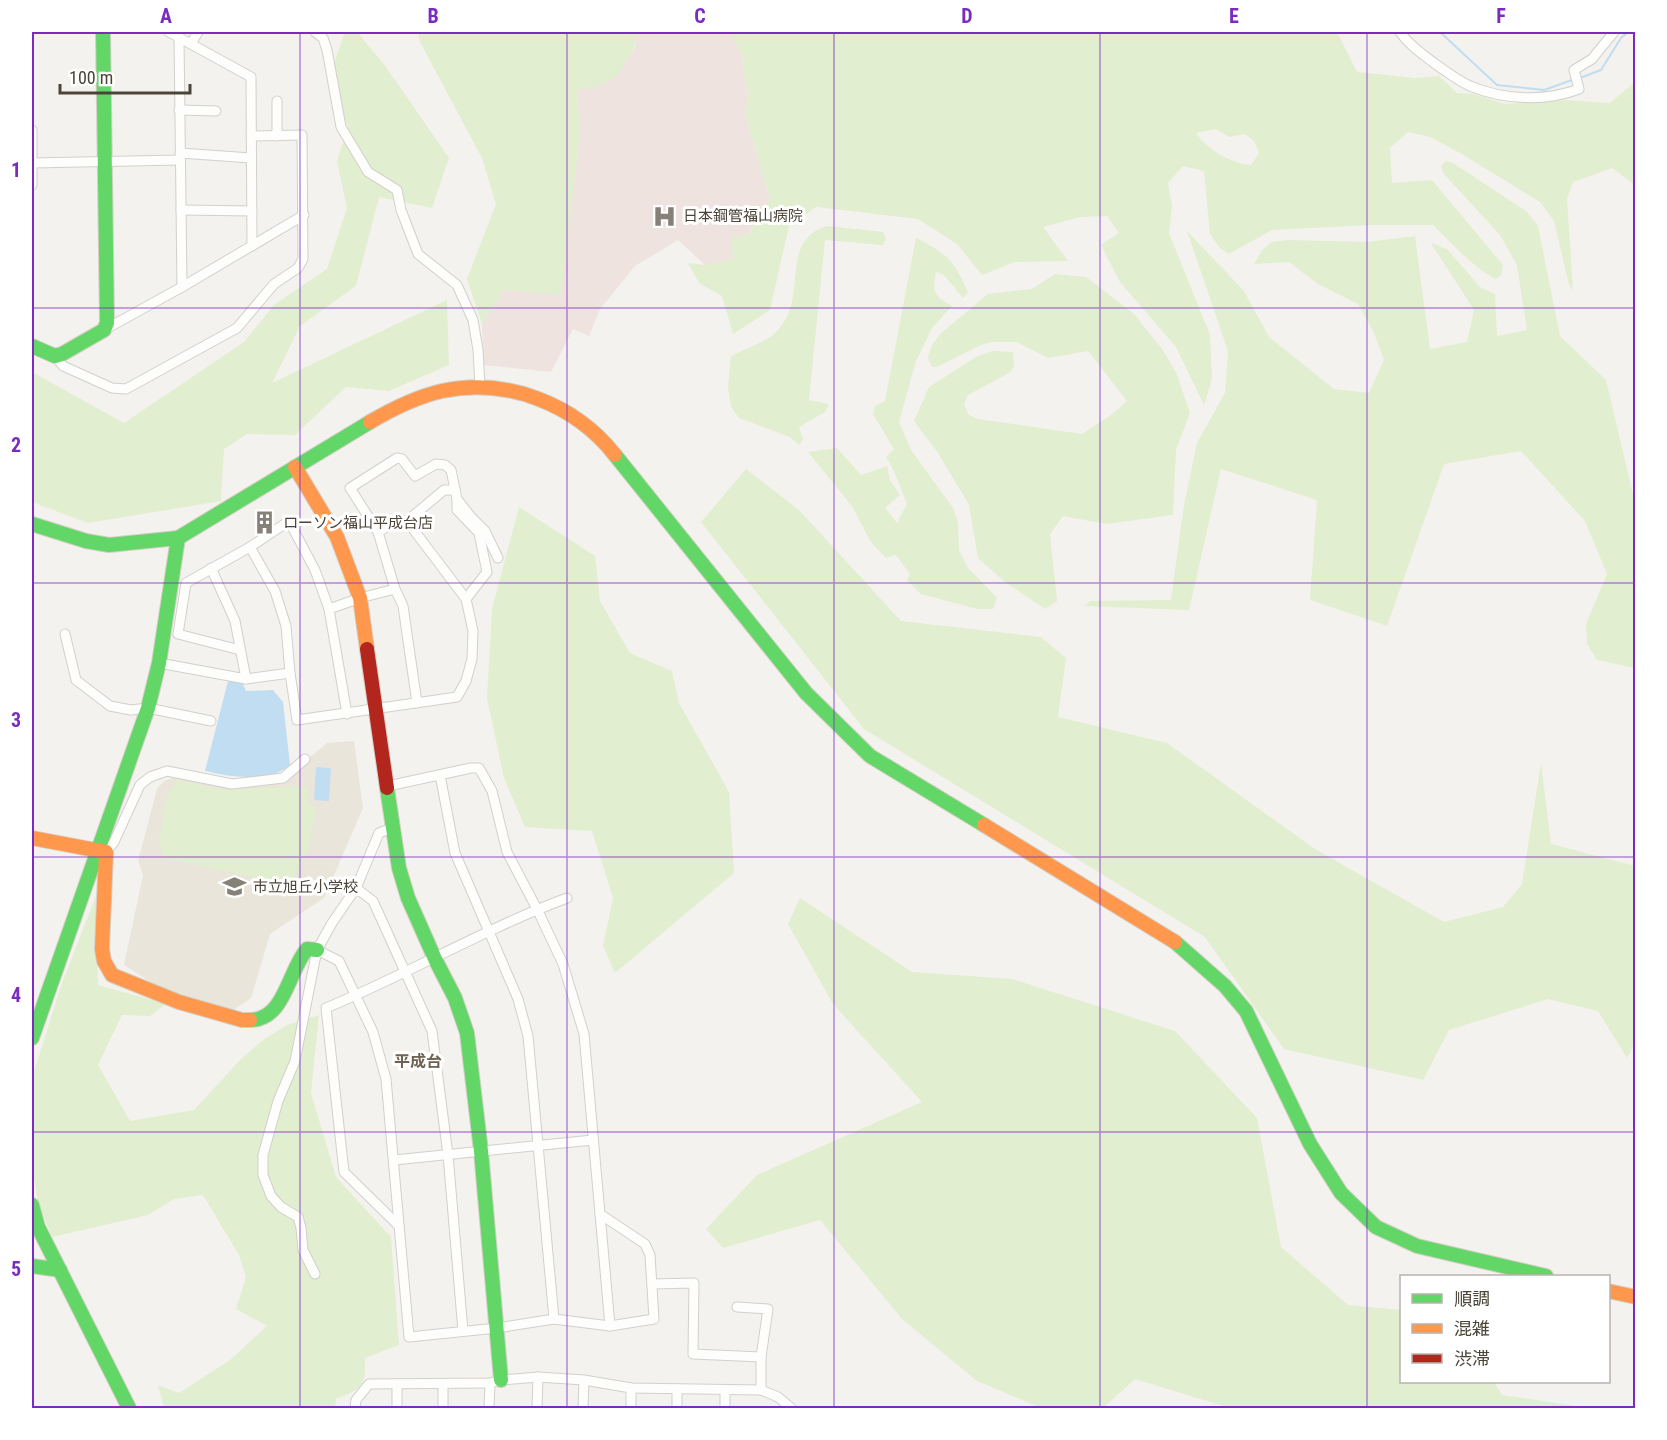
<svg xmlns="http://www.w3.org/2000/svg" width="1667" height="1440" font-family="'Roboto Condensed','Noto Sans JP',sans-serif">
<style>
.education{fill:#eae5da}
.medical{fill:#eee3df}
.green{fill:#e1eecf;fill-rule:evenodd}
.water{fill:#c0ddf1}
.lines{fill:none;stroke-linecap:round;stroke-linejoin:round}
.stream{stroke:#c0ddf1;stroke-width:2}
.street-casing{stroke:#d2d0cb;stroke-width:11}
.fast-casing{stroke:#d3cfc5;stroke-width:16}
.slow-casing{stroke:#d3cfc5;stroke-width:16}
.jam-casing{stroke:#d3cfc5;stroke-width:16}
.street{stroke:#fdfdfc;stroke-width:9}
.fast{stroke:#63d668;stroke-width:14}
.slow{stroke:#ff974d;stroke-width:14}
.jam{stroke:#b3261e;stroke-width:14}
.grid{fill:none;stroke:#7b2cbf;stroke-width:1.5;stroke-opacity:0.55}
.labels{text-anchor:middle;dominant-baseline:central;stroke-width:6;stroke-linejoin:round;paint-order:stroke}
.poi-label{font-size:15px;fill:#4b4439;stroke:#fff;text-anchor:start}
.neighbourhood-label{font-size:16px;font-weight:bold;fill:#6e6250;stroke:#fff}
.neatline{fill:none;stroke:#7b2cbf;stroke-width:2}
.grid-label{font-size:20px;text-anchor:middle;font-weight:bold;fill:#7b2cbf}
</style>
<rect width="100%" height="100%" fill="#f4f2ee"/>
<polygon class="education" points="354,741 363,808 324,898 270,934 251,998 233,1010 185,997 158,987 124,965 143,875 138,861 157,789 164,781 177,776 226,787 282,780 327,743"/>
<polygon class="medical" points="639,32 729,32 742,55 748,99 745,114 770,199 733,259 705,265 678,240 635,266 600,309 589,336 573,329 551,372 484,365 482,324 504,290 560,294 580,134 577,89 600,85 634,50"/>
<g class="green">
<polygon points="345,32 357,32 384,64 449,158 432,208 379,197 356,286 300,326 272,383 447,300 449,365 389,391 346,387 295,435 247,434 224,449 221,501 88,523 32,502 32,372 124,423 244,342 274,305 327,269 347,208 337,161 348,127 328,81"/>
<path d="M418,32h221c-6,21 -15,44 -38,53 -7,3 -17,3 -24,5l3,44 -19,161 -57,-5 -22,34 -15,-45 29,-75 -14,-46 -62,-116z"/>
<path d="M729,32h608l20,40 58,6 24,-2 18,17 17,1 31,10 59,-4 46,3 25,-21v103l-23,-17 -39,14 -6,17 6,91 -4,-5 -15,-64 -14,-19 -78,-48 -32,-17 -22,-5 -18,16 2,35 40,-3 71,85 -2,10 -6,4c-24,-14 -43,-35 -62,-54h-62l-99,5 -43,24 -10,-7 -9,-13 -6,-63 -21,-5 -15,17 4,23 -3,27 41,102 2,44 -8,26 -28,-58 -56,-65 -19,-37 18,-12 -12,-17 -27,1 -37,10 25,34 -53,1 -33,13 -25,-31 -39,-25 -102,-12 -27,19 -19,84 -37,24 -11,-38 -23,-13 -11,-20 17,2 28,-6 -2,-21 18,-4 21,-35 -25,-85 3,-15 -6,-44zM1216,129l13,8 16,-3 9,7 5,12 -8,12c-21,-2 -43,-15 -55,-32z"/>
<polygon points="1446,161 1453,163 1526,211 1538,226 1560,336 1606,380 1635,503 1635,668 1597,660 1587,644 1586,624 1607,574 1585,521 1521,451 1444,464 1387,626 1310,600 1317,500 1221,469 1189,610 1085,606 1090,601 1171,600 1184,505 1197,443 1225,393 1228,351 1187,231 1244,291 1269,337 1334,389 1369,393 1384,360 1374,333 1358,304 1318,284 1289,262 1254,264 1262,250 1272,242 1288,240 1367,242 1415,236 1430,349 1467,342 1474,310 1431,243 1447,249 1480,287 1495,294 1497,336 1527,330 1517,265 1500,235 1444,174 1441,166"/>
<path d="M828,226l55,6 3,6 -3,7 -58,-5 -16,160 20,4 -4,8 -26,15 4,12 -4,6 -9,-8 -51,-19 -8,-11 -3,-19 3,-32c12,-6 37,-15 45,-24 5,-5 11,-14 13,-20 12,-32 -3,-75 39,-86z"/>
<path d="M916,238c31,15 38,23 52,54l-5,6 -19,-23 -8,-3c-4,20 -2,24 16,34l-20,22 -16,33 -17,61 12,28 42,58 5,15 1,27 9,18 29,30 -4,11h-16l-56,-15 -14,-14 3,-6 -14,-19 -10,3 -16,-17 -18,-35 -44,-54 29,-4 24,27 26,-9 3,14 10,15 -15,13 12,15 10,-19c-7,-16 -11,-33 -21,-47l8,-8 -21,-35 2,-8 10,-5z"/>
<polygon points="1055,274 1086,277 1134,314 1162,349 1176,372 1190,413 1176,450 1173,515 1106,524 1063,516 1050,534 1057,601 1045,609 1005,582 978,558 969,505 938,453 914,421 929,387 976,357 992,351 1013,352 1014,367 1009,373 968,395 964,405 969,415 978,419 1082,434 1111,415 1127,401 1088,351 1048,358 1017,342 991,342 981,345 937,367 932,367 928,358 932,345 940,334 988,294 1032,289"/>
<polygon points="746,469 799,510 901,621 1041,637 1066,658 1058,717 1167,743 1315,849 1444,922 1503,907 1522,884 1541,763 1551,844 1635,866 1636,1040 1627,1058 1598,1011 1548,999 1449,1030 1423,1080 1284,1049 1205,937 864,729 701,522"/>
<polygon points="519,507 595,556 600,601 630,653 672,671 679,703 729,792 734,873 615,973 603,946 613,898 592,831 525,827 504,778 487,698 492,609"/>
<polygon points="178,780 225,790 308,786 307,804 316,806 309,848 302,860 294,880 285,884 163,858 159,839 167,796"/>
<path d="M96,896l2,89 68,19 -16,12 -28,-1 -24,50 32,56 64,-11 47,-51 22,-19 24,-15 32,-10 -8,78 25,84 55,60 8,108 -34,13c1,28 -3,31 -29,41l-1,9h-171l-6,-23 21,8 51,-33 37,-34 -31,-17 10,-32 -7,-22 -36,-60 -29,4 -26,16 -96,22 -14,-35 -6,-37v-87l29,-92z"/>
<polygon points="800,898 912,972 1012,979 1175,1031 1257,1118 1281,1247 1348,1305 1401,1310 1402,1382 1494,1382 1502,1395 1589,1408 1230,1408 1135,1379 1103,1408 1041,1408 977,1381 902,1319 820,1220 723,1248 706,1229 757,1175 922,1102 833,1004 788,924"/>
</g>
<g class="water">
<path d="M228,681l14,1 4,9 27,-1 10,12 7,63c-21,18 -59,12 -85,6z"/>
<polygon points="316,767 331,768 329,801 314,800"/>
</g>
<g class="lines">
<g class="stream">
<polyline points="1440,32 1497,85 1544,90 1572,80"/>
<polyline points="1580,78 1601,70 1621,38 1628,32"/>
</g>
<defs>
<g id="street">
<polyline points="169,32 251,77 252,246"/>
<polyline points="315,32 323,38 327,50 341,127 368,172 397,190 401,210 418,254 457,285 473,320 478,350 480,386"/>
<path d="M1400,32c9,13 21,21 34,31 11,8 23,17 36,23 34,14 75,16 109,3l-5,-19 18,-11 22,-27"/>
<polyline points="179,37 182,287"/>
<polyline points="191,44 198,32"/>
<polyline points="277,101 277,136"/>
<polyline points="179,110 216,111"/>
<polyline points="32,130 32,185"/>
<polyline points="180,153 251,158"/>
<polyline points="32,163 180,160"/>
<polyline points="181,210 252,211"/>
<polyline points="104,330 182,287 304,215"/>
<polyline points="55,356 63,366 112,388 126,389 237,328 274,284 298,268 303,259 302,135 251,136"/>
<polyline points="457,499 457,510 479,533 487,572 466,599"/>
<polyline points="378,532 399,520 407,521"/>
<polyline points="250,547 275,591 286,626 290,673 297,720 457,697 466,681 472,659 473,631 466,599 407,521 444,490 455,490"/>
<polyline points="211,568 235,621 246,679"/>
<polyline points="329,609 360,598 395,589"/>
<polyline points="65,634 76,680 110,706 131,710 148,708 211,721"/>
<polyline points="240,650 178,634 186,583 250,547 289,521 315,570 329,609 347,714"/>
<polyline points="159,663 246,679 290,673"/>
<polyline points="417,703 403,606 395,589 378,532 350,488 397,458 402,459 415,476 436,464 445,465 451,470 457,499 471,517 485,531 498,558"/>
<polyline points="440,775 455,853 518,999 528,1036 554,1319"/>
<polyline points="106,852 114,842 140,785 150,777 167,771 232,784 283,778 305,759"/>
<polyline points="356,888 373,901 432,1031 448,1155 463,1331"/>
<polyline points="317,950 339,961 373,1032 386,1079 409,1337 497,1328 554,1319 610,1326 654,1319 650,1255 645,1244 600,1214 584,1034 563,964 537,909 507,852 492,791 479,768 471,768 388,786"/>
<polyline points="394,1160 593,1140"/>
<polyline points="600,1214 610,1326"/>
<path d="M399,1226l-55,-54 -18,-164c82,-34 158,-79 241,-110"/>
<polyline points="315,1274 303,1250 301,1228 298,1217 281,1207 271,1196 263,1175 263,1155 278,1101 295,1061 317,950 332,923 356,888 379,833 392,828"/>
<polyline points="652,1284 694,1283 693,1354 761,1357"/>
<polyline points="737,1307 768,1309 761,1357 761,1390"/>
<polyline points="355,1408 356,1400 369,1384 490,1383 501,1380 538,1377 584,1380 631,1388 761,1390 778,1397 791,1408"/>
<polyline points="397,1408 397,1384"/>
<polyline points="443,1408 443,1384"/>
<polyline points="489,1408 490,1383"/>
<polyline points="537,1408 538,1377"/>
<polyline points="583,1408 584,1380"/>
<polyline points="631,1408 631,1388"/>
<polyline points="677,1408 677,1389"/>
<polyline points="725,1408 725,1390"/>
</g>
<g id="fast">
<polyline points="32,346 55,356 62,354 104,330 107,323 103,32"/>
<polyline points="615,455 806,693 870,756 984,825"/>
<polyline points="32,524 86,541 109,545 178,538 370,422"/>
<polyline points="387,788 399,868 408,898 435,959 455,998 467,1033 481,1151 501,1380"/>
<polyline points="1175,942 1225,986 1246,1011 1310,1144 1341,1193 1376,1227 1417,1246 1546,1276"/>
<path d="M250,1020c35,0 38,-49 57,-71l10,1"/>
<polyline points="32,1038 148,708 159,663 178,538"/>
<polyline points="32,1205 38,1227 129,1408"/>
<polyline points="32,1266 60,1270"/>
</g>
<g id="slow">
<path d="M370,422c22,-13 46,-25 72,-31 64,-14 133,13 173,64"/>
<polyline points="295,467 337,537 360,598 367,649"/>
<polyline points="984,825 1175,942"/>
<polyline points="32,838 106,852 102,949 104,961 112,975 179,1002 242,1020 250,1020"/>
<polyline points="1608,1291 1636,1297"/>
</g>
<polyline id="jam" points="367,649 387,788"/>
</defs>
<use href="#street" class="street-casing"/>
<use href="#fast" class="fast-casing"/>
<use href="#slow" class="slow-casing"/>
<use href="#jam" class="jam-casing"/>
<use href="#street" class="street"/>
<use href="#fast" class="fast"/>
<use href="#slow" class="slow"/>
<use href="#jam" class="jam"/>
</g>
<path class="grid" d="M300,32v1376M567,32v1376M834,32v1376M1100,32v1376M1367,32v1376M32,308h1604M32,583h1604M32,857h1604M32,1132h1604"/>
<defs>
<symbol id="hospital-bare" viewBox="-9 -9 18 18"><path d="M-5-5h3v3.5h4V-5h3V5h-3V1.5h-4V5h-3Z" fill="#868178" stroke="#fff" stroke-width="2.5" paint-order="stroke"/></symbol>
<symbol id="building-bare" viewBox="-9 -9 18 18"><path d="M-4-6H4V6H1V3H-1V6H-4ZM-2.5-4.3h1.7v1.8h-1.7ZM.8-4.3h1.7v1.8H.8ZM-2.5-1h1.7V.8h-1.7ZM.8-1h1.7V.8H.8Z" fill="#868178" stroke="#fff" stroke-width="2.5" paint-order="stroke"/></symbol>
<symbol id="school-bare" viewBox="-9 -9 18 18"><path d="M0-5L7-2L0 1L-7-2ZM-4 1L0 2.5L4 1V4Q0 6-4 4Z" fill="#868178" stroke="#fff" stroke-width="2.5" paint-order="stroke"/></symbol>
</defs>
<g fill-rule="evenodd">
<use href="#hospital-bare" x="648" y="200" width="33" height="33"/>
<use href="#building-bare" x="248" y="506" width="33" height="33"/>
<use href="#school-bare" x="218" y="870" width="33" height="33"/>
</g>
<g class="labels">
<g class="poi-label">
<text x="683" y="216">日本鋼管福山病院</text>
<text x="283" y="523">ローソン福山平成台店</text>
<text x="253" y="887">市立旭丘小学校</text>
</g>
<g class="neighbourhood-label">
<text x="418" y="1061">平成台</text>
</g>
</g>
<rect width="1667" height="1440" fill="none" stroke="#ffffff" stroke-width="66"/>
<rect x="1400" y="1275" width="210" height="108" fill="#ffffff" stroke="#b7b4b0" stroke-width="1.5"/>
<rect x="1412" y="1294" width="30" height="9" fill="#63d668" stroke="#b7b4b0" stroke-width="1.5"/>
<text x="1454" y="1305" font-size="18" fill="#4b4439">順調</text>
<rect x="1412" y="1324" width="30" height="9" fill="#ff974d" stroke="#b7b4b0" stroke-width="1.5"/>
<text x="1454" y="1335" font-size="18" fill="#4b4439">混雑</text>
<rect x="1412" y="1354" width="30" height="9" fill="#b3261e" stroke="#b7b4b0" stroke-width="1.5"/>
<text x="1454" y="1365" font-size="18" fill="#4b4439">渋滞</text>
<path d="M60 84v9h130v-9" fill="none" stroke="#4b4439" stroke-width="3"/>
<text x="69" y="84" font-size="18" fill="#4b4439" stroke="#ffffff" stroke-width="4.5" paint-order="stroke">100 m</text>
<rect x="33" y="33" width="1601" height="1374" class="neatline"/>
<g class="grid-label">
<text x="166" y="23">A</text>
<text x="433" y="23">B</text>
<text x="700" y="23">C</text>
<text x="967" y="23">D</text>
<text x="1234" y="23">E</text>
<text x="1501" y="23">F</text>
<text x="16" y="177">1</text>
<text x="16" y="452">2</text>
<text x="16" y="727">3</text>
<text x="16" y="1002">4</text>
<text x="16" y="1276">5</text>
</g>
</svg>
